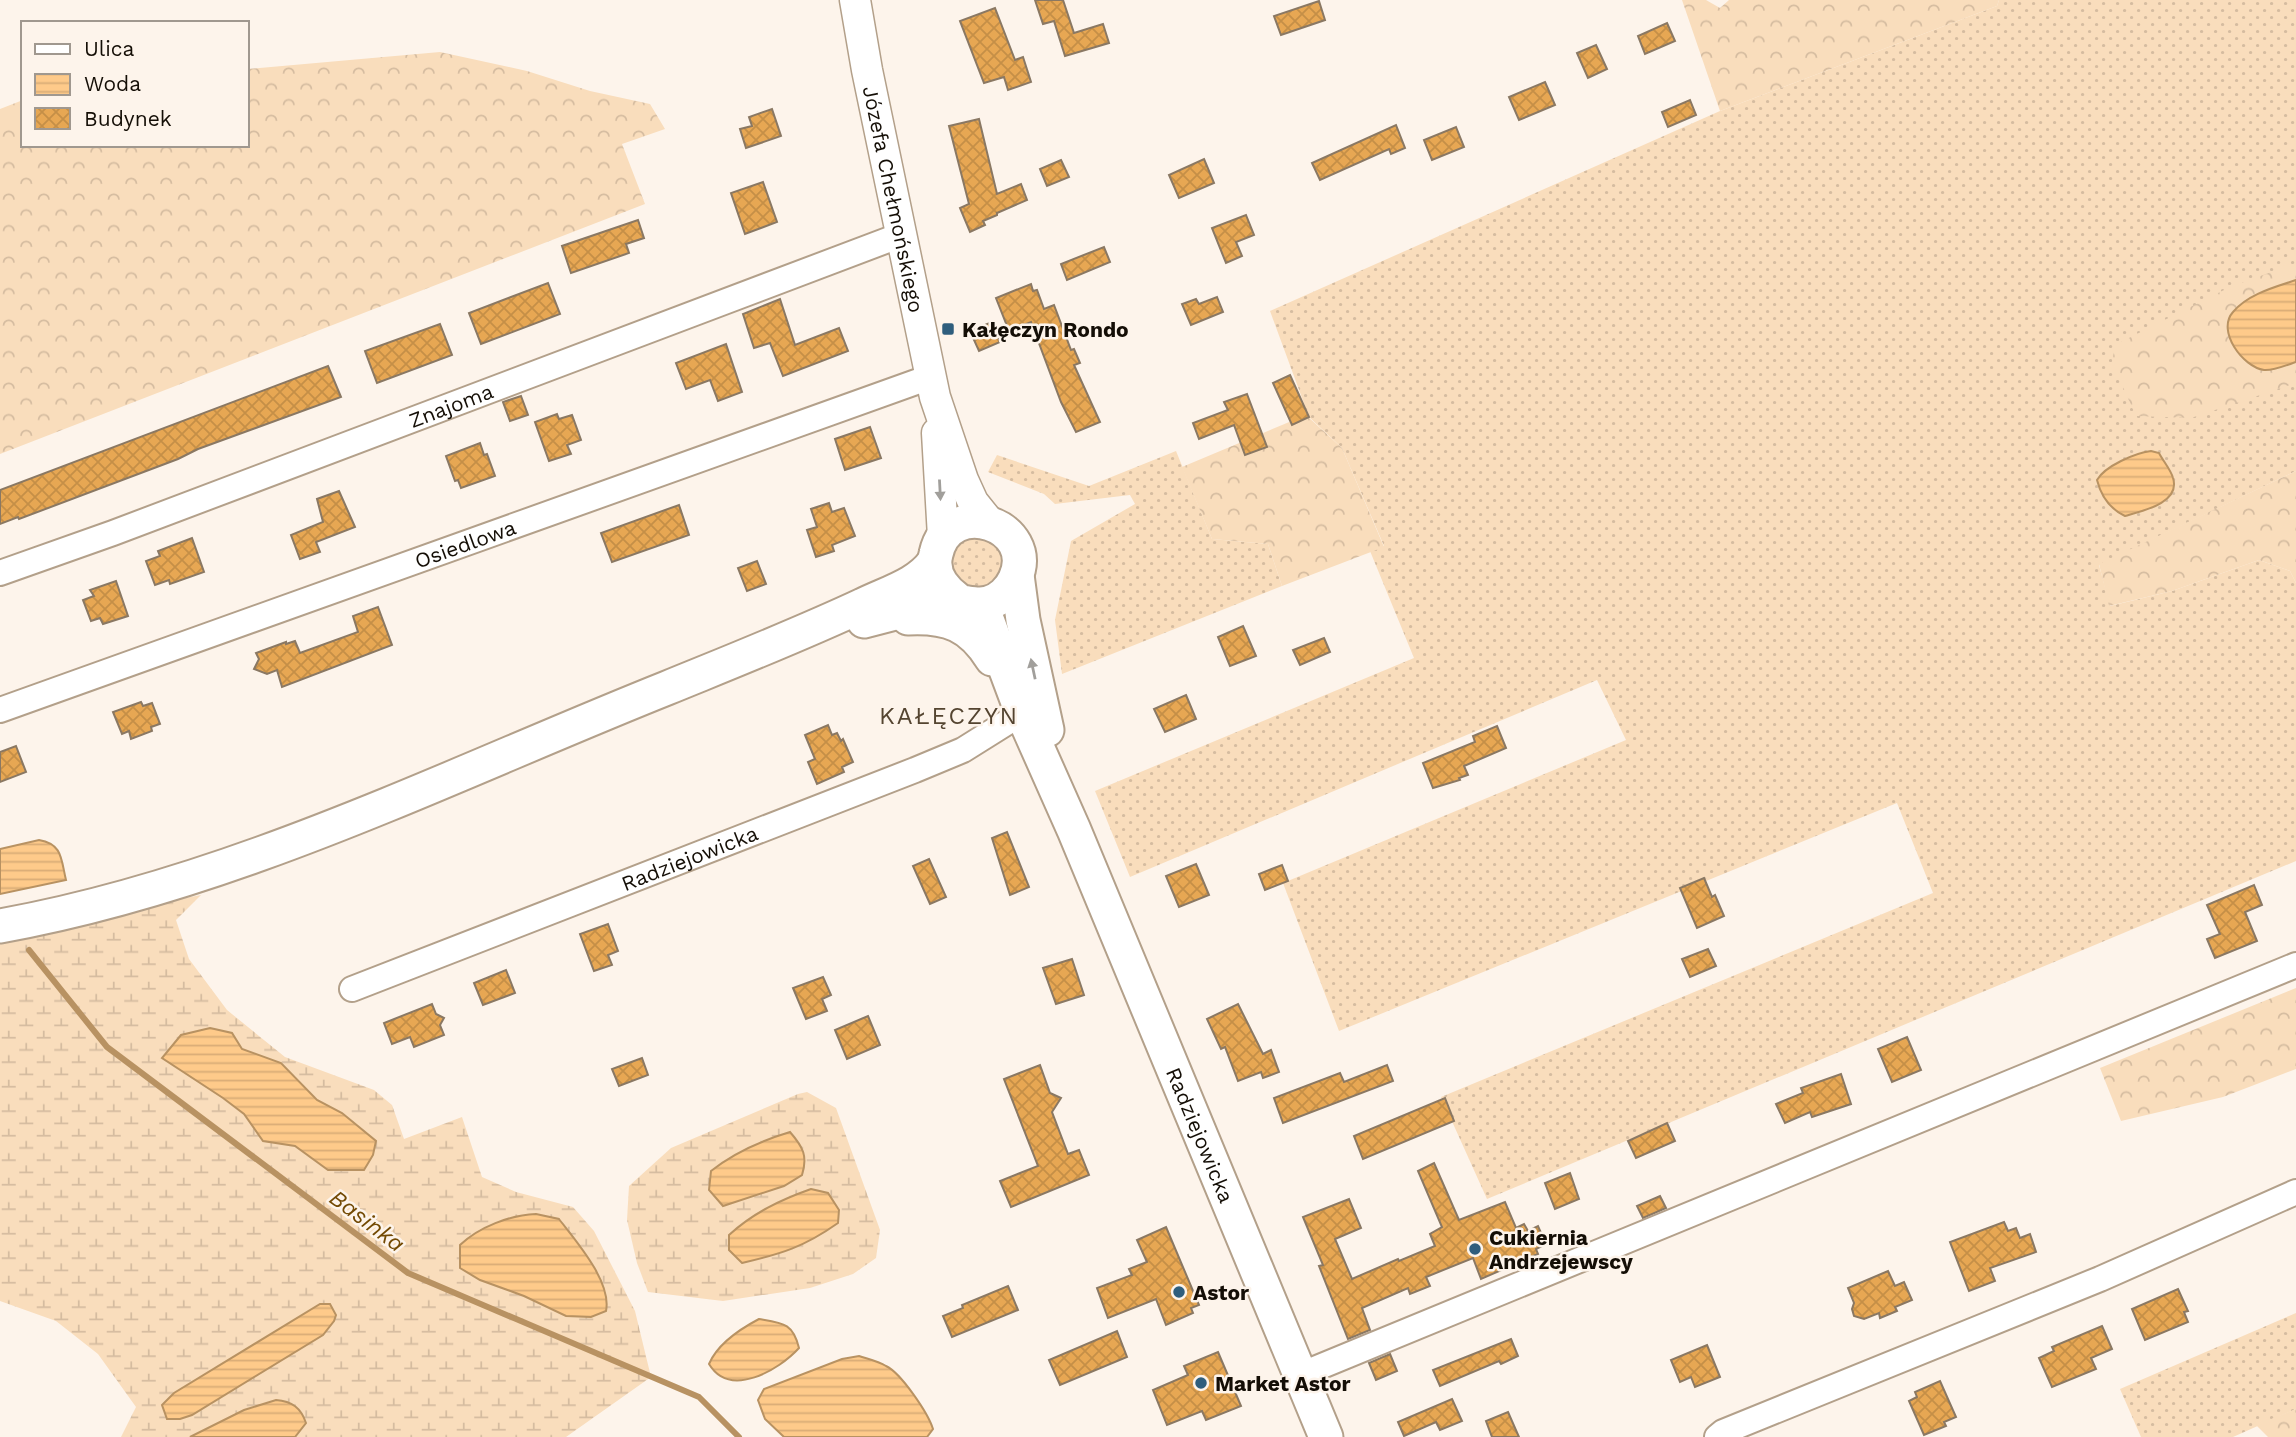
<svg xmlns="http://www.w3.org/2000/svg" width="2296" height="1437" font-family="'Work Sans',sans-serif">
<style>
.grass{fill:url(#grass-dots)}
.forest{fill:url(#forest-crowns)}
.wetland{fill:url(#wetland-marsh)}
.water{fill:url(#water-rules);stroke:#b89262;stroke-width:2}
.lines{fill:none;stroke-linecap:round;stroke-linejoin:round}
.stream{stroke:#b89262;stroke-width:6}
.building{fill:url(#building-cross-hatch);stroke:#8a7863;stroke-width:2}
.minor-casing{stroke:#b3a08a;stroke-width:28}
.tertiary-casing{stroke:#b3a08a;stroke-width:33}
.secondary-casing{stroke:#b3a08a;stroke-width:37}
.minor{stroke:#fff;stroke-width:24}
.tertiary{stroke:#fff;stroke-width:30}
.secondary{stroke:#fff;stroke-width:33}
.oneway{fill:#a19f9b}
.poi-dot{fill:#2f5e7d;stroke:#fdf4eb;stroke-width:2.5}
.labels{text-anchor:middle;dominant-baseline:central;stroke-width:5;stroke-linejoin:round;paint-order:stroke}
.street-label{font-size:21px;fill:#140e06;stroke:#fdf4eb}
.poi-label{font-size:21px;font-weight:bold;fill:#140e06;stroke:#fdf4eb;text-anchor:start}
.water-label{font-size:23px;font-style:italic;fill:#734a04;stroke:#fdf4eb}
.quarter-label{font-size:24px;letter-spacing:2px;fill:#544430;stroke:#fdf4eb}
</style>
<defs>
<pattern id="grass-dots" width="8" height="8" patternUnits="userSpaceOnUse" patternTransform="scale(1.75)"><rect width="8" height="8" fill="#f9ddbc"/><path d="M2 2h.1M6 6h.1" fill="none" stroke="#d5bca0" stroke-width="1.8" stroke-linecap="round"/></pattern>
<pattern id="forest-crowns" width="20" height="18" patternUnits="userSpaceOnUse" patternTransform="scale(1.75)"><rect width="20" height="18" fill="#f9ddbc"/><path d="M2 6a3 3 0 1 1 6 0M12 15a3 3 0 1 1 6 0" fill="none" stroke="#d5bca0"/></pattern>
<pattern id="wetland-marsh" width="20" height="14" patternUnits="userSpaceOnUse" patternTransform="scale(1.75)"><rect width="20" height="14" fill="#f9ddbc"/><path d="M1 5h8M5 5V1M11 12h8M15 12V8" fill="none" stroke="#d5bca0"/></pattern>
<pattern id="water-rules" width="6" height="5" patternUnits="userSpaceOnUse" patternTransform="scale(1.75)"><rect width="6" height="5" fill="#feca8a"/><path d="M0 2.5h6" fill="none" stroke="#d9ac76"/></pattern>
<pattern id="building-cross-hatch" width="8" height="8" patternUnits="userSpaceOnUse" patternTransform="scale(1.75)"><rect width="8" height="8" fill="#e7a753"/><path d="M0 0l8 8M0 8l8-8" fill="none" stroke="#c58f47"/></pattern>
</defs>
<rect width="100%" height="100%" fill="#fdf4eb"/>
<g class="grass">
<polygon points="1999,0 2296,0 2296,471 2099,565 2110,606 2172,591 2259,560 2290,571 2296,583 2296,861 1487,1199 1441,1097 1933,893 1897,803 1339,1031 1283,883 1626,740 1597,680 1130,877 1095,791 1414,658 1370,551 1384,546 1342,448 1309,417 1270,311 1720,111 1997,6"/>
<polygon points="1176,451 1212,539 1268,544 1282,586 1062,674 1055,620 1071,541 1135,504 1130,495 1055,504 1044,494 988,472 997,455 1089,486"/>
<path d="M973,534l24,10 6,16 -4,16 -13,11 -17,2 -15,-9c-7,-30 -7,-30 19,-46z"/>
<polygon points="2296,1313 2296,1409 2233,1437 2141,1437 2120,1389"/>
</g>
<g class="forest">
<polygon points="1682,0 1706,0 1720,8 1729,0 1999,0 1997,6 1720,111"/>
<polygon points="440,52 527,71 590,91 650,104 665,129 622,144 645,204 0,454 0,109 23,100 23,145 247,145 247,69"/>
<polygon points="2296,263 2296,383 2191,418 2136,416 2112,363 2115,345 2230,287"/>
<polygon points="1306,415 1342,448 1384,547 1282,586 1268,544 1212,539 1182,467"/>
<polygon points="2296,471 2296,583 2290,571 2259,560 2172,591 2109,606 2099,564"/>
<polygon points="2296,988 2296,1069 2223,1097 2121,1121 2100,1068"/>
<polygon points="2296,1409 2296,1437 2268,1437 2256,1425"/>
</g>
<g class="wetland">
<polygon points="201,895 176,920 189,959 227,1010 285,1057 374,1090 392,1105 404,1139 462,1117 482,1177 516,1192 573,1207 594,1231 635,1311 651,1377 566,1437 121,1437 136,1407 98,1354 56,1321 0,1301 0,934"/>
<polygon points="807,1092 836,1108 880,1230 876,1258 853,1274 810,1288 723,1301 648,1292 637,1263 627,1220 629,1186 671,1148 798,1094"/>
</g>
<g class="water">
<path d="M2296,280v82c-9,3 -23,9 -32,8 -21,-3 -48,-39 -31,-58 15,-18 42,-25 63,-32z"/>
<path d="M2151,451l8,2c4,8 12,17 14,25 8,25 -31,33 -48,38 -15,-7 -24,-20 -28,-36 8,-14 38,-27 54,-29z"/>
<path d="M39,840c24,4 22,20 27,40l-66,14v-45z"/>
<polygon points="210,1028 232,1033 242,1049 281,1063 317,1100 342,1113 376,1141 373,1155 364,1170 328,1170 295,1146 263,1141 244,1114 223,1098 162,1058 181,1035"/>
<path d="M790,1132c13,15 18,24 12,43l-18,11 -61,20 -14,-16 2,-19c24,-19 49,-30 79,-39z"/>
<path d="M811,1189l17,4 11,17 -1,13c-34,24 -57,31 -96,40l-13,-13v-15c24,-22 51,-35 82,-46z"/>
<path d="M536,1214l23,5c17,22 53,63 47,92l-15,6 -25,-1 -42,-20 -44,-16 -20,-12v-23c19,-18 50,-30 76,-31z"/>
<polygon points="320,1304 330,1304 336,1315 334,1321 323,1335 192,1415 180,1419 167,1419 162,1405 174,1393"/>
<path d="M759,1319c24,4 34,4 40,29 -20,22 -69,51 -90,16 9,-21 31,-35 50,-45z"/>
<path d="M859,1356c9,3 19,5 27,10 15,7 42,47 47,63l-6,8h-143l-19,-18 -7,-19 6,-11 78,-30z"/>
<path d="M276,1400c16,1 25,8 30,23l-11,14h-105l54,-27z"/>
</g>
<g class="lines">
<polyline class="stream" points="29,950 107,1047 408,1273 699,1397 739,1437"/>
</g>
<g class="building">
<polygon points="1035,0 1063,0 1074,33 1103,24 1109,43 1065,56 1054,21 1043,24"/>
<polygon points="1319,1 1325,20 1281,35 1274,16"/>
<polygon points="995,8 1015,60 1023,57 1031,82 1008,90 1004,77 984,83 960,21"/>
<polygon points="1667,23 1675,41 1645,54 1638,36"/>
<polygon points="1596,45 1607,69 1588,78 1577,53"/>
<polygon points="1545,82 1555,105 1519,120 1509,97"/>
<polygon points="1690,100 1696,115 1668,127 1662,112"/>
<polygon points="772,109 781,136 746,148 740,129 752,126 749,117"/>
<polygon points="979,119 997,194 1021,184 1027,200 997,213 997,215 983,221 985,225 970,232 960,208 969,204 949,126"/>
<polygon points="1396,125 1405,148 1391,154 1389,149 1320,180 1312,163"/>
<polygon points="1456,127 1464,147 1432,160 1424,140"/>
<polygon points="1204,159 1214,183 1179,198 1169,175"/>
<polygon points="1061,160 1069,177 1047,186 1040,169"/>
<polygon points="763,182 777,222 745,234 731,193"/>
<polygon points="1246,215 1254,235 1236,242 1242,256 1226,263 1212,228"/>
<polygon points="638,220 644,238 626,244 629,253 571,273 562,246"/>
<polygon points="1104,247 1110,262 1067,280 1061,264"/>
<polygon points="548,283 560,314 481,344 469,313"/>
<polygon points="1031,284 1033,291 1037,290 1044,309 1054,305 1071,350 1074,349 1080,363 1074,365 1100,422 1076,432 1061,402 1031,322 1009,331 996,298"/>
<polygon points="1217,297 1223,312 1191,325 1182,304 1196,299 1199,304"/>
<polygon points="780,299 795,345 839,328 848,351 783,376 770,343 754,348 743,314"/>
<polygon points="992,322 1000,342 979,351 970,331"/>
<polygon points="440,324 452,355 377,383 365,351"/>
<polygon points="726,344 742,392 718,401 710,380 686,389 676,363"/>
<polygon points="328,366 341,397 198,449 178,459 19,519 18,517 0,524 0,490"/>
<polygon points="1290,375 1309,417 1292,425 1273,383"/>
<polygon points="1247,394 1267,447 1245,455 1234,425 1199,439 1193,423 1228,410 1224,402"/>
<polygon points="521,396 528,415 510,421 503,402"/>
<polygon points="557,414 559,419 572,415 581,440 567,445 571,454 549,461 535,422"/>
<polygon points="870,427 881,458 845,470 835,439"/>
<polygon points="480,443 484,455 487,454 495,476 461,488 458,480 455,481 446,456"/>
<polygon points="339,491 355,527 316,542 320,552 300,559 291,535 323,522 317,499"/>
<polygon points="829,503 832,512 844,508 855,536 832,545 834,551 816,557 807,530 817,527 811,509"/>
<polygon points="679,505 689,535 612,562 601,533"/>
<polygon points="192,538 204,572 170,584 169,580 155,585 146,561 160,556 158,551"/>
<polygon points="757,561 766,584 747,591 738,568"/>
<polygon points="116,581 128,616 103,624 100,618 91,621 83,600 94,596 90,590"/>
<polygon points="378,607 392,645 282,687 277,670 267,674 254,669 259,659 256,653 286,642 286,644 295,641 300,653 358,632 353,616"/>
<polygon points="1243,626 1256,656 1230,666 1218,637"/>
<polygon points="1324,638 1330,652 1300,665 1293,650"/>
<polygon points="1186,695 1196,719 1165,732 1154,709"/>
<polygon points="141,702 143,706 152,703 160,724 151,727 152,731 131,739 129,731 122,734 113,712"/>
<polygon points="828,725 832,735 837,733 841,741 843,739 853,762 842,767 844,772 817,784 808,762 815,759 805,735"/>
<polygon points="1497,726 1506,748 1464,766 1468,775 1459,778 1460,780 1433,788 1423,763 1475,742 1473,736"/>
<polygon points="16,746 26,772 0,782 0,752"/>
<polygon points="1007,832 1029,887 1010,895 992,838"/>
<polygon points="929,859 946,897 930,904 913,866"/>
<polygon points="1196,864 1209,895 1179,907 1166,876"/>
<polygon points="1282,865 1288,881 1265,890 1259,874"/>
<polygon points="1704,878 1712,897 1715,895 1724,916 1697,928 1680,888"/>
<polygon points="2254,885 2262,905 2245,912 2257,941 2215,958 2207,939 2220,934 2207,905"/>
<polygon points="608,924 618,951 608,955 612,965 594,971 580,934"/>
<polygon points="1708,949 1716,966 1690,977 1682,959"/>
<polygon points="1072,959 1084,995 1056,1004 1043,968"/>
<polygon points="506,970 515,993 483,1005 474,983"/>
<polygon points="823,977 831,995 822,999 827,1011 806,1019 793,988"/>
<polygon points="432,1004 436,1014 444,1018 440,1025 444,1035 414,1047 410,1037 392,1044 384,1023"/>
<polygon points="1238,1004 1263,1054 1271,1050 1279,1072 1263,1078 1261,1072 1238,1081 1225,1047 1221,1049 1207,1019"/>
<polygon points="868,1016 880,1045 847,1059 835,1030"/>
<polygon points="1907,1037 1921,1070 1892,1082 1878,1049"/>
<polygon points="642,1058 648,1075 619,1086 612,1069"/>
<polygon points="1040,1065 1050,1093 1061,1098 1052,1112 1068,1154 1079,1150 1089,1175 1011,1207 1000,1181 1038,1166 1004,1079"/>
<polygon points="1387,1065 1393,1081 1283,1123 1274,1098 1340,1073 1344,1082"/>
<polygon points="1841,1074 1851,1104 1812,1117 1810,1112 1785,1123 1776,1104 1803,1093 1801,1088"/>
<polygon points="1445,1098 1454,1121 1363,1159 1354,1136"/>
<polygon points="1667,1123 1675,1141 1636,1158 1628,1141"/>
<polygon points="1434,1163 1459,1220 1505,1202 1516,1228 1524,1224 1528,1231 1538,1226 1546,1244 1536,1249 1538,1254 1481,1279 1473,1258 1426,1277 1430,1286 1410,1294 1408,1288 1362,1308 1370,1330 1348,1339 1319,1266 1323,1265 1303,1217 1349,1199 1361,1228 1335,1239 1352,1279 1398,1259 1399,1261 1435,1246 1430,1234 1442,1227 1418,1171"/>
<polygon points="1570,1173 1579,1199 1555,1209 1545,1183"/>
<polygon points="1660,1196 1666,1208 1643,1218 1637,1206"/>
<polygon points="2004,1222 2008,1231 2016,1228 2020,1238 2030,1234 2036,1252 1990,1268 1995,1281 1969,1291 1950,1242"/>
<polygon points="1166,1227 1199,1305 1191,1308 1193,1313 1166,1325 1156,1299 1108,1318 1097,1288 1132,1275 1129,1269 1147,1262 1137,1240"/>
<polygon points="1888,1271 1895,1286 1904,1282 1912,1300 1895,1307 1897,1311 1880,1318 1879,1313 1864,1319 1854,1316 1852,1309 1854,1303 1848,1288"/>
<polygon points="1008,1286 1018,1310 952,1337 943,1316 963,1308 962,1305"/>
<polygon points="2178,1289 2188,1311 2184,1312 2188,1322 2145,1340 2132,1309"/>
<polygon points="2102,1326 2112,1349 2091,1358 2096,1369 2052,1387 2039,1358 2054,1351 2052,1347"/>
<polygon points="1117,1331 1127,1357 1060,1385 1049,1360"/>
<polygon points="1511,1339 1518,1356 1501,1364 1499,1361 1440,1386 1433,1370"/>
<polygon points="1707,1345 1720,1377 1695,1387 1691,1377 1680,1382 1671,1360"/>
<polygon points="1218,1352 1241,1406 1206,1420 1202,1411 1167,1425 1153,1390 1188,1375 1184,1366"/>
<polygon points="1390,1354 1397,1371 1376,1380 1369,1363"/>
<polygon points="1940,1381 1956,1417 1944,1422 1946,1426 1924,1435 1909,1401 1917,1397 1915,1392"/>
<polygon points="1452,1399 1462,1421 1440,1430 1436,1422 1404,1436 1398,1422"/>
<polygon points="1508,1412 1519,1437 1492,1437 1486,1421"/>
</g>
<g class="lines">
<defs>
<g id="minor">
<path id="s1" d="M0,573l113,-40 788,-298"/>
<path id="s2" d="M0,710l930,-333"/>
<path id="s3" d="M352,989l563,-219 48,-20 59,-37"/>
<polyline points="1300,1375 2296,965"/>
<polyline points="1717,1437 1723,1432 2100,1279 2296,1192"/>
</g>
<g id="tertiary">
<path id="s4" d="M855,0l12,70 68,327 28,83 10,22 16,20"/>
<polyline points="937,433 943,537"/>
</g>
<g id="secondary">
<polyline points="1017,575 1023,620 1047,730"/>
<path id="s5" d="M974,604l14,18 34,91 52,117 252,607"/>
<path d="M908,618c40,-2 63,7 84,41"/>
<path d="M864,621l81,-21c15,-1 28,7 43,3 12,-3 22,-13 27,-24 25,-54 -66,-85 -79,-25 -5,19 6,34 21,45"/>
<path d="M0,926c234,-42 449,-151 667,-238 66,-27 132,-53 196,-83 24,-12 55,-20 71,-43"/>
</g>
</defs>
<use href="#minor" class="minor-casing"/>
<use href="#tertiary" class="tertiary-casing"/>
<use href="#secondary" class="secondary-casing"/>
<use href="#minor" class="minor"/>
<use href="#tertiary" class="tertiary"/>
<use href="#secondary" class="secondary"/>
</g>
<defs><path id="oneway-solid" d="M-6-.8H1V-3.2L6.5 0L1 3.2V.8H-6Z" transform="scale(1.75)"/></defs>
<g class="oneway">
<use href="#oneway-solid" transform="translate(940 490) rotate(87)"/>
<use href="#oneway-solid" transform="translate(1033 669) rotate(-102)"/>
</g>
<g class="poi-dot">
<rect x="941" y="322" width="14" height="14" rx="3.5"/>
<circle cx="1475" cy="1249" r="7"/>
<circle cx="1179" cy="1292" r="7"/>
<circle cx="1201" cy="1383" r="7"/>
</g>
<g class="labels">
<g class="street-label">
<text stroke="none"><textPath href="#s4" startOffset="203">Józefa Chełmońskiego</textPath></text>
<text stroke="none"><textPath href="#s1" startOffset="481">Znajoma</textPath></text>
<text stroke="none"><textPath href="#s2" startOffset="494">Osiedlowa</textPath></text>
<text stroke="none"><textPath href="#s3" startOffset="362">Radziejowicka</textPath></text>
<text stroke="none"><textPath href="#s5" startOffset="578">Radziejowicka</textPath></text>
</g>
<g class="poi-label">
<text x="962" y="329">Kałęczyn Rondo</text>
<text x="1489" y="1237">Cukiernia<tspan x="1489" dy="24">Andrzejewscy</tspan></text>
<text x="1193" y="1292">Astor</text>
<text x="1215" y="1383">Market Astor</text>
</g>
<g class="water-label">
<text transform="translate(367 1221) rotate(37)">Basinka</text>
</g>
<g class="quarter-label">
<text x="949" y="716">KAŁĘCZYN</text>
</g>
</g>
<rect x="21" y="21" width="228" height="126" fill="#fdf4eb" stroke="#a0988f" stroke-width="2"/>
<rect x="35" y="44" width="35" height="10" fill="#ffffff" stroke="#a0988f" stroke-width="2"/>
<text x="84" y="56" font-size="21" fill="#140e06">Ulica</text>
<rect x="35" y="74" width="35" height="21" fill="url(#water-rules)" stroke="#a0988f" stroke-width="2"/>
<text x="84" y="91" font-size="21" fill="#140e06">Woda</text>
<rect x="35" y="108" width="35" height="21" fill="url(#building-cross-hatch)" stroke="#a0988f" stroke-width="2"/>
<text x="84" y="126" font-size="21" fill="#140e06">Budynek</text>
</svg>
